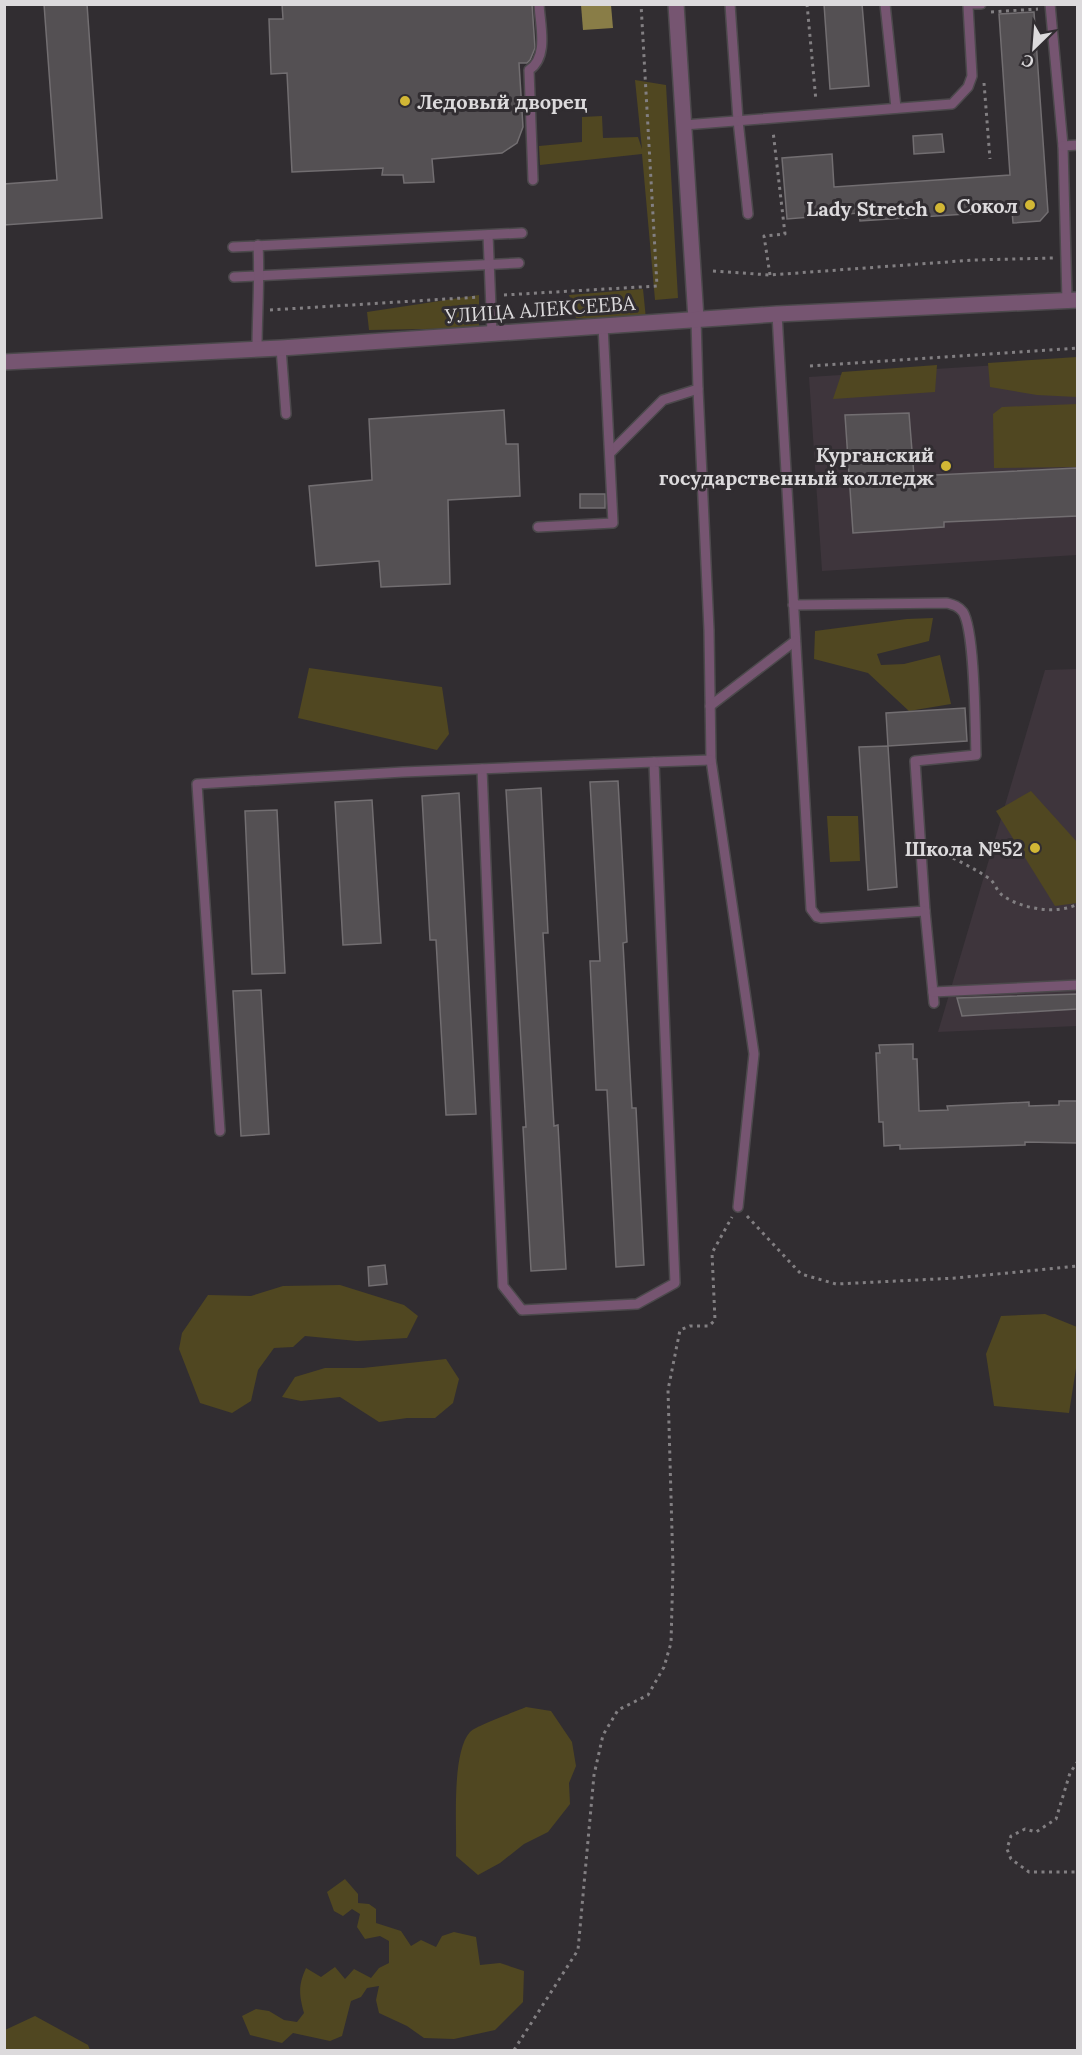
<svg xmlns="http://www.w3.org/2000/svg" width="1082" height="2055" font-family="Lora,serif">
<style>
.built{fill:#3e353c}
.green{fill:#504721}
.water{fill:#897d47}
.building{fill:#545053;stroke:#726e71;stroke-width:1.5}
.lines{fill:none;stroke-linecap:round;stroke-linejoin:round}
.service-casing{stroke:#4c494c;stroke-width:12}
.tertiary-casing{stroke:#4c494c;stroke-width:18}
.path{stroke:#827f82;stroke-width:3;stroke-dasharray:3 4.5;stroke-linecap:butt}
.service{stroke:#765571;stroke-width:9}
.tertiary{stroke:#765571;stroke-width:15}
.poi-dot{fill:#d2b735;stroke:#312d31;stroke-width:2}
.labels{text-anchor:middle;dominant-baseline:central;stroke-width:6;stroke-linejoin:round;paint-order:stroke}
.poi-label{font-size:20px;font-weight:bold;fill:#dcdadc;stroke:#312d31;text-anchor:end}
.street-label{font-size:20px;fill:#dcdadc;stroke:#312d31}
</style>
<rect width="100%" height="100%" fill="#312d31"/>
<g class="built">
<polygon points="1077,360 1077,555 822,571 809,377"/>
<polygon points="1077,669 1077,1026 938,1032 1045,670"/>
</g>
<g class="green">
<polygon points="635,80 666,85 678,298 655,300 642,154 540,165 539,146 582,142 582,117 602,116 603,138 638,137 642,149"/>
<polygon points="643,289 646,319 576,318 569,295"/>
<polygon points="479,295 479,328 369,330 367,312"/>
<polygon points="1077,357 1077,397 1037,395 990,387 988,363"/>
<polygon points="937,365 935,392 833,399 842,372"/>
<polygon points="1077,404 1077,467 994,468 993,414 1002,407"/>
<polygon points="933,618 929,641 877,654 881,665 904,664 940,655 951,704 909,711 868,673 814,659 815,631 907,619"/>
<polygon points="309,668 442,687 449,734 437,750 298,718"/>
<polygon points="1031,791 1077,842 1077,903 1055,906 996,811"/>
<polygon points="827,816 858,816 860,861 830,862"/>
<polygon points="340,1285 404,1305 418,1316 407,1338 357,1341 305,1336 293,1347 274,1348 258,1370 251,1401 232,1413 200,1403 179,1349 182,1333 208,1295 251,1296 283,1286"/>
<polygon points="1045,1314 1077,1327 1077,1362 1069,1413 994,1406 986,1354 1001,1316"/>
<polygon points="446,1359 459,1379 453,1403 435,1418 407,1418 379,1422 340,1397 301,1401 282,1397 295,1377 325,1368 363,1368"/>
<path d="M526,1707l25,4 21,31 4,24 -7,17 1,21 -22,28 -24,12 -24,19 -22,12 -22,-19c1,-29 -5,-103 14,-124 7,-7 45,-20 56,-25z"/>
<path d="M345,1879l13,15v9l11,1 7,5v14l25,8 10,15 10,-6 15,7 6,-11 12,-4 22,5 4,28 20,-2 24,8 -1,31 -28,28 -41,9 -30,-1 -17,-12 -28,-13 -3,-13 3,-14 -12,2 -6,9 -10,4 -9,35 -12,5 -37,-8 -11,10 -32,-8 -8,-19 14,-7 13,2 15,9 13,2 7,-9c-5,-19 -6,-27 2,-45l15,9 14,-10 10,12 9,-10 17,9 8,-10 10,-5v-22l-9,-5 -15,3 -8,-12 3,-13 -8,-5 -9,7 -9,-5 -7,-19z"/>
<polygon points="35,2016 88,2045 90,2050 5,2050 5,2030"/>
</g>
<polygon class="water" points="581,5 611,5 613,28 583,30"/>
<g class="building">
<polygon points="44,4 87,4 102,218 4,225 4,184 57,180"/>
<polygon points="282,4 532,4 535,48 530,60 527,63 519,63 523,127 517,143 502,153 432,159 434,182 404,183 403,175 382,175 383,168 292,172 287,73 271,74 269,19 283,19"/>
<polygon points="824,4 862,4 869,86 830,89"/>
<polygon points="1034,12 1048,212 1040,221 1013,223 1012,211 860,221 859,213 787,219 782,158 832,154 834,187 1010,175 999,14"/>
<polygon points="942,134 944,152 914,154 913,136"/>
<polygon points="504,410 506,444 518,444 520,496 448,500 450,584 381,587 379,561 316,566 309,486 372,480 369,419"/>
<polygon points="909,413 914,476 1077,468 1077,516 944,522 944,527 853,533 845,415"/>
<rect x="580" y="494" width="25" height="14"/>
<polygon points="965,708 967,741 888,746 886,713"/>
<polygon points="888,746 897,887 868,890 859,747"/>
<polygon points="618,781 627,942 623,943 632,1108 636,1108 644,1265 616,1267 607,1090 596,1090 590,961 600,961 590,782"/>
<polygon points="541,788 548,933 543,933 554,1126 558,1125 566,1269 531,1271 523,1127 526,1127 506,790"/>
<polygon points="459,793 476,1114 446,1115 436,940 430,940 422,796"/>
<polygon points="372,800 381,943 343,945 335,802"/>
<polygon points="277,810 285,973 252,974 245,811"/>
<polygon points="261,990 269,1134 241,1136 233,991"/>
<polygon points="1077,994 1077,1009 962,1016 957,998"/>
<polygon points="913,1044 913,1059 917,1059 919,1111 948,1110 947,1106 1029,1102 1029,1106 1059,1105 1059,1101 1077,1101 1077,1143 1025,1142 1025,1145 900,1149 900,1145 884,1146 883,1122 879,1122 876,1053 880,1053 879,1045"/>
<polygon points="385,1265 387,1284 369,1286 368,1267"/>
</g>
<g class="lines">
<defs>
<g id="service">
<polyline points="730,4 738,120 748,214"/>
<polyline points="885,4 896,108"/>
<polyline points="968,4 981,4"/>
<polyline points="1050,4 1063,146 1067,300"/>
<polyline points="684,125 952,104 968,87 972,76 968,6"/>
<polyline points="1063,146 1078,145"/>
<path d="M533,180l-4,-110c20,-13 11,-45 10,-66"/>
<polyline points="488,235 492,333"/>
<polyline points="233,247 522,233"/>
<polyline points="234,277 519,263"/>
<path d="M777,314l34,595 6,8 4,1 104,-7 -10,-150 61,-6c-1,-28 -1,-124 -13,-143 -5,-6 -9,-7 -16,-9l-154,2"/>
<polyline points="281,348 286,414"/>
<path d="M257,350c0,-35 3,-70 1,-105"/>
<polyline points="698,389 709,630 711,760 754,1054 738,1207"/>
<polyline points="610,453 663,400 698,389 696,319"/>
<polyline points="538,527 613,523 603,326"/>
<polyline points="710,706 795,641"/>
<polyline points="482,769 503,1286 522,1310 637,1304 675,1283 654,762 711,760"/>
<polyline points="925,911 934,1003"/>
<polyline points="933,992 1078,985"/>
<polyline points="220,1131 197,784 403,772 654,762"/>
</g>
<g id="tertiary">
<polyline points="676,4 696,319"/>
<polyline points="4,362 281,348 777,314 1078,300"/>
</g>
</defs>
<use href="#service" class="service-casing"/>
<use href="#tertiary" class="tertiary-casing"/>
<g class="path">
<polyline points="807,4 816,101"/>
<polyline points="991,12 1038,9"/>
<polyline points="984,83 990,159"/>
<polyline points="713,271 770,275 974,260 1054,258"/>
<polyline points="770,275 764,236 785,234 773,131"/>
<polyline points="504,295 657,286 641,4"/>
<polyline points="270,310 479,297"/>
<polyline points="810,366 1078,348"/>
<path d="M933,848c17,9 44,21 58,32 4,4 6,11 11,15 19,14 55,20 76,9"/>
<polyline points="747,1216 801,1274 836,1284 956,1278 1078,1266"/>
<polyline points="1078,1761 1070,1773 1056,1819 1036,1832 1025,1829 1011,1836 1007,1849 1011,1859 1029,1872 1078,1872"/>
<polyline points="514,2050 578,1950 594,1775 603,1735 618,1710 648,1695 664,1667 671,1643 673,1567 668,1390 680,1330 690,1326 709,1326 715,1320 712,1253 732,1217"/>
</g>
<use href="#service" class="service"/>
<use href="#tertiary" class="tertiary"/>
</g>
<g class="poi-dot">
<circle cx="405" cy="101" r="6"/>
<circle cx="1030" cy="205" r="6"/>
<circle cx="940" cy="208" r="6"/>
<circle cx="946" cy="466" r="6"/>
<circle cx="1035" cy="848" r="6"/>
</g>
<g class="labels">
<g class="poi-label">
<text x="417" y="101" text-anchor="start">Ледовый дворец</text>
<text x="1018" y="205">Сокол</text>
<text x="928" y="208">Lady Stretch</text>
<text x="934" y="454">Курганский<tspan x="934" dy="23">государственный колледж</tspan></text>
<text x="1023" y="848">Школа №52</text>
</g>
<g class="street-label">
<text transform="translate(540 309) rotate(-4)">УЛИЦА АЛЕКСЕЕВА</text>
</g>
</g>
<rect width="1082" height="2055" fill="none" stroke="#dcdadc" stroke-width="12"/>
<g transform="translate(1034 48) rotate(205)" stroke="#312d31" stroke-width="4.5" paint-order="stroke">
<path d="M0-4.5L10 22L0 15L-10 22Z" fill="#dcdadc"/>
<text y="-9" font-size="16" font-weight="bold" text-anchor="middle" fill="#dcdadc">С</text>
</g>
</svg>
